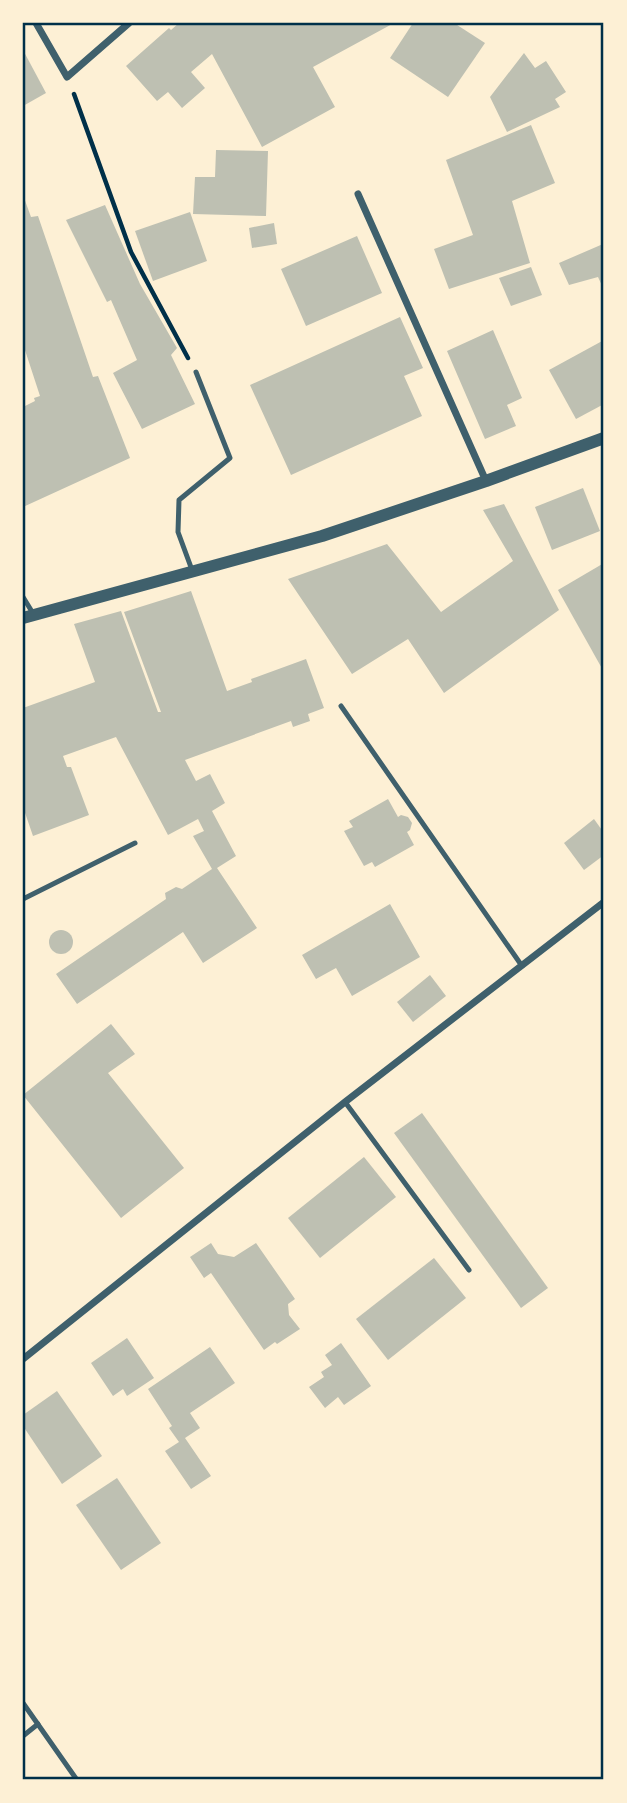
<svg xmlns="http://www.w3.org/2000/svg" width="627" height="1803" font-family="Montserrat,sans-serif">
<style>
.building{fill:#bec0b2}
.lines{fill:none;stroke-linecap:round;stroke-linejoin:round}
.path{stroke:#003049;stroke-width:4.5}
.service{stroke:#3f606c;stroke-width:5}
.minor{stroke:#3f606c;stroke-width:7}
.tertiary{stroke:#3f606c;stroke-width:12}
.neatline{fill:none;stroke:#003049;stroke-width:2.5}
</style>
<rect width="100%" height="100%" fill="#fdf0d5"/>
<g class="building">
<polygon points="179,23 394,23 313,67 335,107 262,147 212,54 191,72 205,88 182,108 168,92 157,101 126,66 169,28 171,30"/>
<polygon points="413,23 454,23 485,43 448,97 390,58"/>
<polygon points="23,50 46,93 23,106"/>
<polygon points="524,53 535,68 546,61 566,92 555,99 560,107 507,132 490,97"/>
<polygon points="531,125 555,183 512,201 530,263 449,289 434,249 473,235 446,160"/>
<polygon points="216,150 268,151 266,216 193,214 195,177 215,177"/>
<polygon points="23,195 31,217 38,216 93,377 98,376 130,458 23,507 23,407 35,401 34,398 40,396 23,344"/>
<polygon points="105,205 140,284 177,348 171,355 195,404 142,429 113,373 137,360 111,300 107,302 66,220"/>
<polygon points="190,212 207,261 153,281 135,231"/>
<polygon points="274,223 277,244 252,248 249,228"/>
<polygon points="357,236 382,293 306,326 281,269"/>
<polygon points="603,244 604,290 598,277 569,285 559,263"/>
<polygon points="531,267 542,295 511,306 499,278"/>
<polygon points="400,317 423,368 404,376 422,416 291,475 250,385"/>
<polygon points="493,330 522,398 507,405 516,426 485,439 447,351"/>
<polygon points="604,340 604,404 576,419 549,370"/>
<polygon points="583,488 600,531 552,550 535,507"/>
<polygon points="504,504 559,610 444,693 408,639 352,674 288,579 387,544 441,612 513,561 483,510"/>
<polygon points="604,563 604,672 558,590"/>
<polygon points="191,591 227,691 252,682 251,679 306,659 324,708 308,714 310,721 293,727 291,721 185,760 196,781 210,774 225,803 212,811 236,856 217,868 257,928 203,963 183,932 77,1004 56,974 166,899 165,893 176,887 182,889 212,869 193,836 204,831 198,819 168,835 116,737 63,756 67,767 71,767 89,815 33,836 23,807 23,708 95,682 74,624 121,611 158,712 161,712 124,612"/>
<polygon points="388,799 398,817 401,815 408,817 412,823 410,830 407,832 414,845 375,867 372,862 364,866 344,831 353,827 349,821"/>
<polygon points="594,819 604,833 604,855 584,870 564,843"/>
<polygon points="390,904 420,957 352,996 336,968 316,979 302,955"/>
<circle cx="61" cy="942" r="12"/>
<polygon points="430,975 446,996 413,1022 397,1002"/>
<polygon points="111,1024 135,1054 108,1073 184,1168 121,1218 23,1095"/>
<polygon points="422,1113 548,1288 521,1308 394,1133"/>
<polygon points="364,1157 396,1197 320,1258 288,1218"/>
<polygon points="211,1243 218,1254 234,1257 256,1243 295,1299 288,1304 289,1315 300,1329 277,1344 275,1342 264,1350 211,1273 204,1278 190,1257"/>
<polygon points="434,1258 466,1298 388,1360 356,1319"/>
<polygon points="127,1338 154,1378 127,1396 123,1389 113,1396 91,1363"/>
<polygon points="341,1343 371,1386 344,1405 338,1397 325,1408 309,1387 324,1377 321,1372 332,1365 325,1355"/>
<polygon points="210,1347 235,1383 190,1413 200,1428 185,1438 211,1476 191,1489 165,1451 179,1442 169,1428 172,1426 148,1389"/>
<polygon points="57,1391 102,1456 62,1484 23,1426 23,1415"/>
<polygon points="117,1478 161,1543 121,1570 76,1505"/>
</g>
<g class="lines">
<polyline class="path" points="74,94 131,252 188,358"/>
<g class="service">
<polyline points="192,570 178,532 179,500 230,458 196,372"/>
<polyline points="23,597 34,615"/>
<polyline points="341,706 522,966"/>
<polyline points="23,899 135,843"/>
<polyline points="345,1102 469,1270"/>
<polyline points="23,1703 77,1780"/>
<polyline points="23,1736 38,1724"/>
</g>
<g class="minor">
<polyline points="36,23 67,77 129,23"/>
<polyline points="358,194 486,481"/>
<polyline points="23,1359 345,1102 604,902"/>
</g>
<polyline class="tertiary" points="23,618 322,536 486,481 604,438"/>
</g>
<rect width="627" height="1803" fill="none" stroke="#fdf0d5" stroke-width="49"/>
<rect x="24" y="24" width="578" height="1754" class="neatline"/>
</svg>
